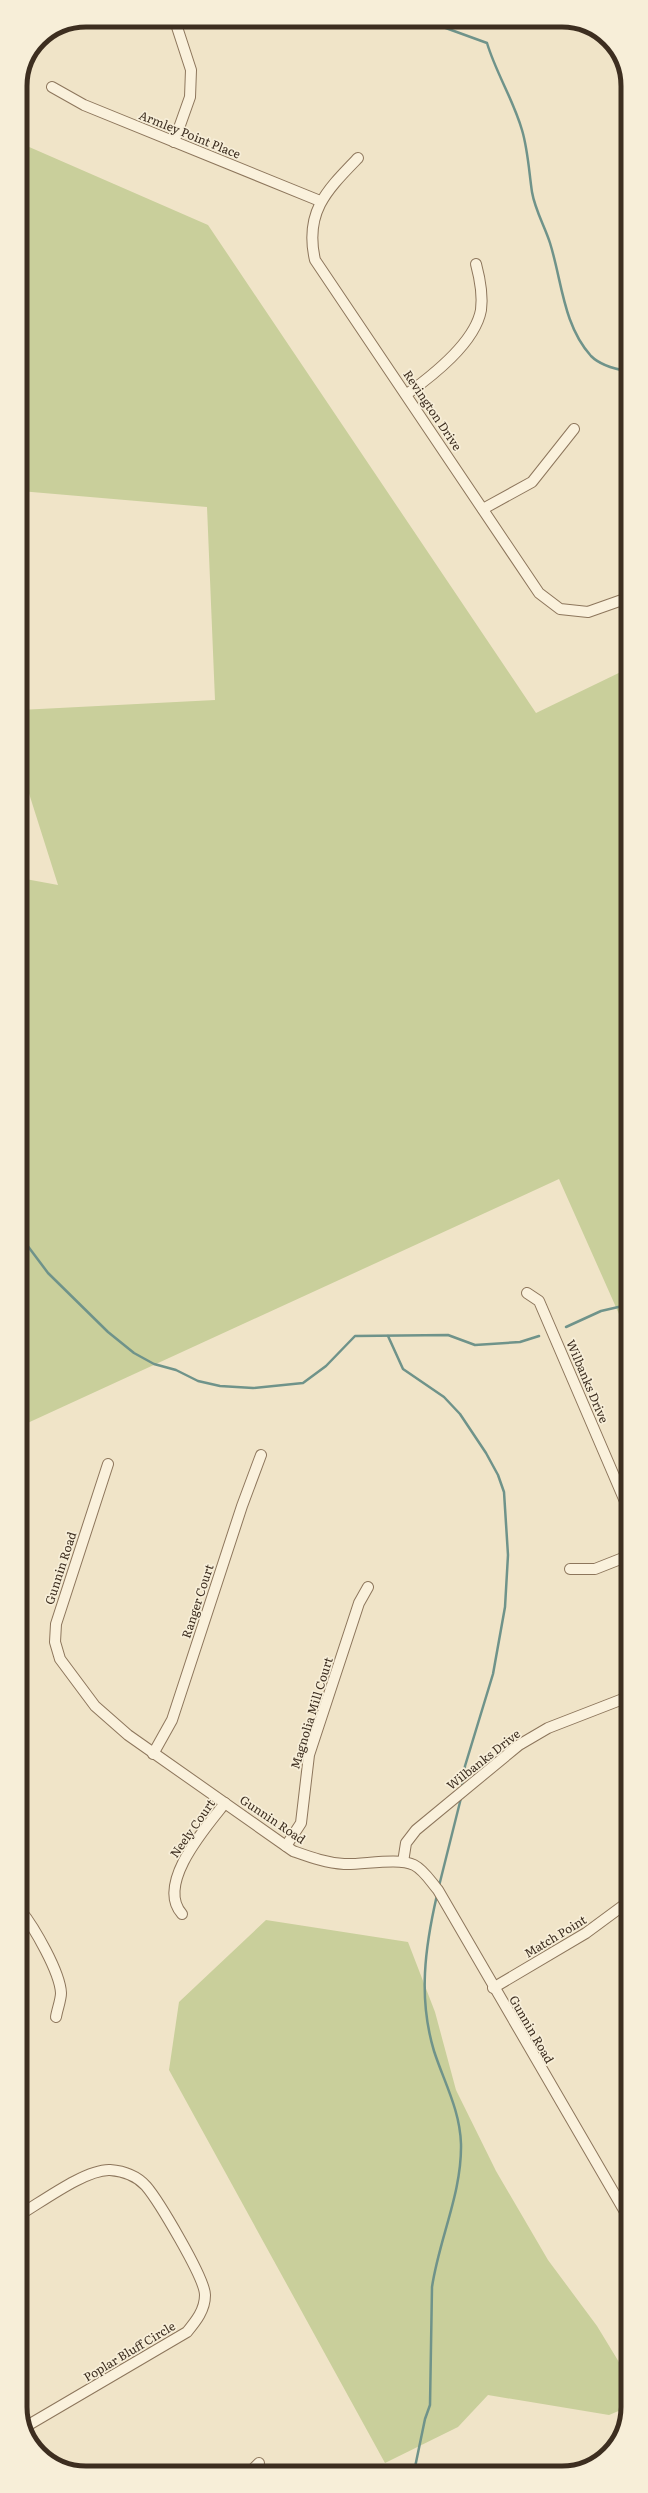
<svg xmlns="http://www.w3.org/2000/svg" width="648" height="2493" font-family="Literata,serif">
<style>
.green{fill:#c9cf9b}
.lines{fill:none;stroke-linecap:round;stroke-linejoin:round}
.stream{stroke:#6f938a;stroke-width:2.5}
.minor-casing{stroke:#8d765c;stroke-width:12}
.minor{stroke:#faf1dc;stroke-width:10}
.labels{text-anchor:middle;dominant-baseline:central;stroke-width:3.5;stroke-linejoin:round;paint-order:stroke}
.street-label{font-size:12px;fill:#3d2e20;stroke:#f7eed8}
.rim{fill:none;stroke:#3d2e20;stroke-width:5}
</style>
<rect width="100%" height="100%" fill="#f0e4c8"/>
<g class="green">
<polygon points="20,143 208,225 536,713 627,669 627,1332 559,1179 21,1426 20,878 58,885 20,765 20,710 215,700 207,507 20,491"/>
<polygon points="266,1920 408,1942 435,2012 456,2090 496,2171 548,2260 597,2326 628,2377 628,2407 609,2415 488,2395 458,2427 385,2463 169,2070 179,2002"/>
</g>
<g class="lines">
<g class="stream">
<polyline points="379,22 387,22"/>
<path d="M399,22l44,5 44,16c9,30 26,56 35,87 6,20 7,42 10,62 3,18 13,35 18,51 12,38 13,82 41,113 9,9 24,13 36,15"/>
<polyline points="330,23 336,26 345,23"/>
<polyline points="21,1237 48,1273 108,1332 134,1353 154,1364 176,1370 198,1381 220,1386 253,1388 303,1383 326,1366 355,1336 448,1335 475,1345 520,1342 539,1336"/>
<polyline points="566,1327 601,1311 627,1305"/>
<polyline points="388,1336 403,1369 444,1397 460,1414 486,1453 498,1475 504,1492 508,1555 505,1607 493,1674 465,1766 462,1787"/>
<polyline points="439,1886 461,1798"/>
<path d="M414,2472l11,-53 5,-14 2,-118c7,-48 30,-94 29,-143 -1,-34 -17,-62 -27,-93 -16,-53 -9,-104 3,-156"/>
</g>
<defs>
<g id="minor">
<polyline points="52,87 84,105 320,201"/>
<polyline points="174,142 190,97 191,70 176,24"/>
<path d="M358,158c-31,32 -54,54 -43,102l224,333 21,16 28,3 34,-12 5,-4"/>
<path d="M407,394c25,-18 68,-51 74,-84 2,-15 -1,-31 -5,-46"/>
<polyline points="483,509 532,482 574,429"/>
<polyline points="527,1293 539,1301 627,1506"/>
<path d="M108,1464l-52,160 -1,18 5,17 35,47 33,29 165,116c17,6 33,12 51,13 18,1 55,-7 70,1 10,5 17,17 24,25l190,327"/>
<polyline points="570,1569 595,1569 628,1556"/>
<polyline points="153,1754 172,1720 242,1506 261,1455"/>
<polyline points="286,1846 301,1823 309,1755 359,1603 368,1587"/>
<polyline points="403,1862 406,1843 416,1830 519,1745 548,1728 628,1697"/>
<path d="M21,1911c13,16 39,61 40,82 0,7 -4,17 -5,24"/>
<path d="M182,1914c-27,-30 25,-88 43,-111"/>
<polyline points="493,1988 586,1933 628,1902"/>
<path d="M21,2214c22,-13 65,-45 89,-44 13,1 27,6 36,16 12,14 59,92 59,109 0,15 -9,26 -18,37l-162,95"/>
<polyline points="250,2472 259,2463"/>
</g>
</defs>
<use href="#minor" class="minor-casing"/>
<use href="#minor" class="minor"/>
</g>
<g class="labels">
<g class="street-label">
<text transform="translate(190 134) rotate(22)">Armley Point Place</text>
<text transform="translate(433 410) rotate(56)">Revington Drive</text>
<text transform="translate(588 1381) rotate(67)">Wilbanks Drive</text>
<text transform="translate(60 1568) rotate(-72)">Gunnin Road</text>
<text transform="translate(197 1601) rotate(-72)">Ranger Court</text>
<text transform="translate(311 1713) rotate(-73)">Magnolia Mill Court</text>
<text transform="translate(483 1759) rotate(-38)">Wilbanks Drive</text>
<text transform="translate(273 1819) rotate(34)">Gunnin Road</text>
<text transform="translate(192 1828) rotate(-55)">Neely Court</text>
<text transform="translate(555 1936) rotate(-31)">Match Point</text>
<text transform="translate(532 2029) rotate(60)">Gunnin Road</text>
<text transform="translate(129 2351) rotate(-31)">Poplar Bluff Circle</text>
</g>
</g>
<path d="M0 0H648V2493H0ZM86 27H562A59 59 0 0 1 621 86V2407A59 59 0 0 1 562 2466H86A59 59 0 0 1 27 2407V86A59 59 0 0 1 86 27Z" fill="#f7eed8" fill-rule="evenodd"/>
<path class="rim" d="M86 27H562A59 59 0 0 1 621 86V2407A59 59 0 0 1 562 2466H86A59 59 0 0 1 27 2407V86A59 59 0 0 1 86 27Z"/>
</svg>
